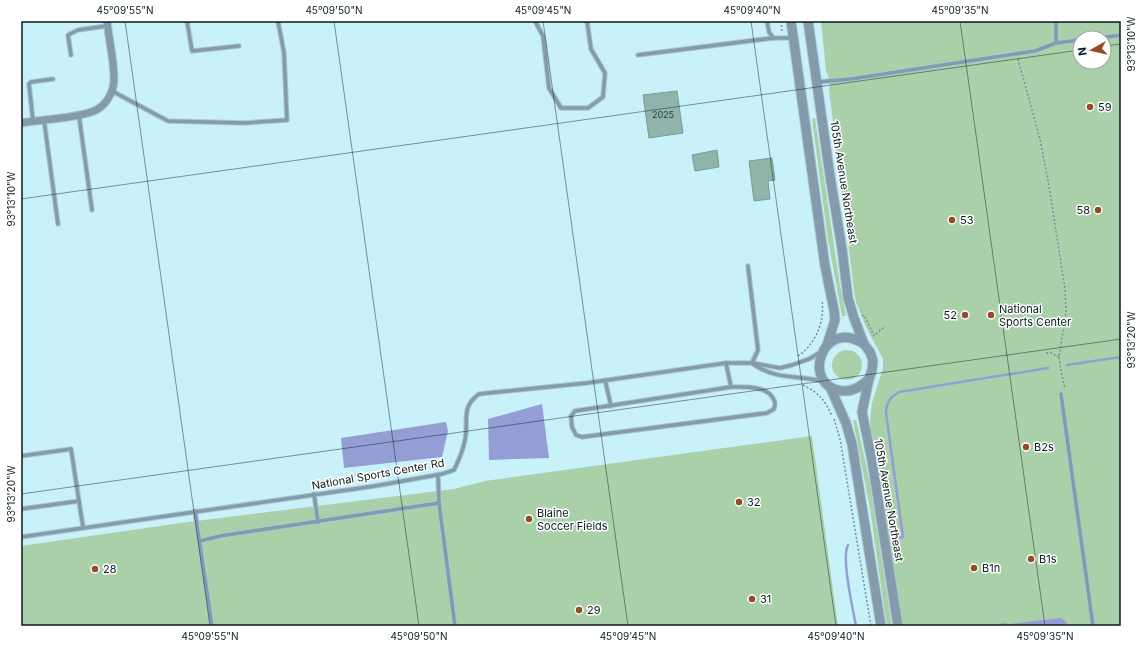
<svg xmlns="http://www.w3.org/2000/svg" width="1142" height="647" font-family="Inter,sans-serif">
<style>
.green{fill:#aad0aa;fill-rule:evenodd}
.water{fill:#939ed4}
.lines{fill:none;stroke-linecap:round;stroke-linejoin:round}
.stream{stroke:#939ed4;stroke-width:2.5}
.building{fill:#8fb4aa;stroke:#789d94}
.service-casing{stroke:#a7cad1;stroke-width:5.5}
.minor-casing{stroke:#a7cad1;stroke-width:9}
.tertiary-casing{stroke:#a7cad1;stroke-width:11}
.path{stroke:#749196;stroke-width:1.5;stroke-dasharray:2 2;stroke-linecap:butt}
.service{stroke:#859bad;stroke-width:3.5}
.minor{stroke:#859bad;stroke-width:7}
.tertiary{stroke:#859bad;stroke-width:9}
.ticks{fill:none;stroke:#0a1a1c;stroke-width:1;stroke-opacity:0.45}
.poi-dot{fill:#934c25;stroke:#fff;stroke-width:1.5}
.labels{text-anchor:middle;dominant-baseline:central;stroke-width:3;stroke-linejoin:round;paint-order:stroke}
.number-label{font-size:9px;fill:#2b4040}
.poi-label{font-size:11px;fill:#0a1a1c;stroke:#fff;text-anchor:start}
.street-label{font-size:11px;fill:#0a1a1c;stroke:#fff}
.neatline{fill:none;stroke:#0a1a1c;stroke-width:1.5}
.ticks-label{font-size:10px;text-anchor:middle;fill:#0a1a1c}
</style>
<rect width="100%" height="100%" fill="#c9f1f9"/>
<g class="green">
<path d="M821,21h300v605h-218l-8,-18 -23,-147 -2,-41 2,-17 11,-35v-9l-17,-32 -10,-25 -2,-12 -25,-200 1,-9 -4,-11zM1080,38h24v24h-24z"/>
<polygon points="815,118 840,285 846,316 842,316 828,240 812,119"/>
<circle cx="847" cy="365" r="15"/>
<polygon points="853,420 856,420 857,423 870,483 892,626 887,626 885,614 870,509"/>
<polygon points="812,436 838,626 21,626 21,546 188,522 454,489 485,481"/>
</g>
<g class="water">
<polygon points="542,404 549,458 489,460 488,419"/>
<polygon points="446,422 448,431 442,457 344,468 341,438"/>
<polygon points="1061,618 1067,623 1068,626 996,626 1002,623 1010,624"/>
</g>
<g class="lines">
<g class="stream">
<polyline points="1067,365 1121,357"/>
<path d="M896,538l7,-1 -17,-124c1,-11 3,-15 13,-21l149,-24"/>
<path d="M848,545c-7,13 5,64 8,81"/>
</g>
</g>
<g class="building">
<polygon points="677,91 683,133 649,138 643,95"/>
<polygon points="717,150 719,167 695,171 692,155"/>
<polygon points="772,158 775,180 768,181 770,199 754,201 749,161"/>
</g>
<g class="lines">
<defs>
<g id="service">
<polyline points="187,21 192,51 239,46"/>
<polyline points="535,21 543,36 549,88 561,108 588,108 603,97 605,73 591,49 587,21"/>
<polyline points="767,21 769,32 773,38 794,38"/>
<polyline points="1099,38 1121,35"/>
<polyline points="1056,43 1080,40"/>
<polyline points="71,55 68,35 78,30 107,26"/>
<polyline points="638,55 773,38"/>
<polyline points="818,82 851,79 1035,51 1056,43 1056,21"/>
<polyline points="112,91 168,121 245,123 287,120 284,53 278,21"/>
<polyline points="79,116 92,210"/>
<polyline points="44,120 58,224"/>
<polyline points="33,121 29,84 31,82 53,79"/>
<polyline points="748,266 758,350 752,363"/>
<path d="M726,363l5,24c13,0 37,-2 43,13 1,2 1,6 0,9l-7,4 -185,24 -6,-2 -4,-8 -1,-11 4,-5 156,-24"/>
<path d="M753,364c23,16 43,11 69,17"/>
<polyline points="605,380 611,406"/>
<polyline points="1061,394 1093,626"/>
<polyline points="21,456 71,449 83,527"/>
<polyline points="438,475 439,503 455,626"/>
<polyline points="314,494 318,522"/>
<polyline points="21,509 79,501"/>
<polyline points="195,511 212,626"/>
<path d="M21,537l354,-51 67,-12 12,-4c5,-10 9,-20 11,-30 4,-20 -5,-32 14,-46l108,-11 139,-20h26l28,5 12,-3 17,-6 12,-7"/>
<polyline points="200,541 220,536 439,503"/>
</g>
<path id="minor" d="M21,123c22,-4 53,-4 73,-12 12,-5 20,-19 20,-32 0,-19 -5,-39 -7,-58"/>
<g id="tertiary">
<polyline points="791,21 825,266 834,310 835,320 827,345"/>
<polyline points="808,21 830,176 842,249 848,298 854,318 864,344 870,352 873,361 872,370 869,379 862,412 872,461 898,626"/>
<path d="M864,344c-42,-28 -64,42 -22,47 11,1 19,-4 27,-12"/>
<polyline points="830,387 846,423 852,444 881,626"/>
</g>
</defs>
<use href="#service" class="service-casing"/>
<use href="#minor" class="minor-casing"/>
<use href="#tertiary" class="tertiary-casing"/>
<g class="path">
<polyline points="781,21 782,31"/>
<polyline points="1018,59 1040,139 1048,180 1065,289 1066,313 1059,357 1061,371 1065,389"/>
<polyline points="862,316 864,315 874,336 885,326"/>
<polyline points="1046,353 1051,353 1059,357"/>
<path d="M798,356c18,-12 27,-35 24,-56"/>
<path d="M803,385c17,9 21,14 29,31"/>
<polyline points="834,419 840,439 871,626"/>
</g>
<use href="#service" class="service"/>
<use href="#minor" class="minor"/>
<use href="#tertiary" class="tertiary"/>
</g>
<path class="ticks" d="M125,21l85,605M334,21l85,605M543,21l85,605M751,21l85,605M960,21l85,605M1104,46l17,-2M21,199l1059,-149M21,494l1100,-155"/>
<g class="poi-dot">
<circle cx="1090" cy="107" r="4"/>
<circle cx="1098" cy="210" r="4"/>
<circle cx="952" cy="220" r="4"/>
<circle cx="965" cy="315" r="4"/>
<circle cx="991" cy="315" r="4"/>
<circle cx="1026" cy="447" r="4"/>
<circle cx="739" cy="502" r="4"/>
<circle cx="529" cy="519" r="4"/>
<circle cx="1031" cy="559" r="4"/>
<circle cx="974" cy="568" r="4"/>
<circle cx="95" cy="569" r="4"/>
<circle cx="752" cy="599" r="4"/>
<circle cx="579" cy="610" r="4"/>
</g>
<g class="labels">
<g class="number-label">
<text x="663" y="114">2025</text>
</g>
<g class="poi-label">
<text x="1098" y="107">59</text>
<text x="1090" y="210" text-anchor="end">58</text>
<text x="960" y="220">53</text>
<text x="999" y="309">National<tspan x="999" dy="13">Sports Center</tspan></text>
<text x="957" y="315" text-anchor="end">52</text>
<text x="1034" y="447">B2s</text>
<text x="747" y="502">32</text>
<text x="537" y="513">Blaine<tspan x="537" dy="13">Soccer Fields</tspan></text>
<text x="1039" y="559">B1s</text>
<text x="982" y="568">B1n</text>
<text x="103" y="569">28</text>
<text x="760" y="599">31</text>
<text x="587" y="610">29</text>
</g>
<g class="street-label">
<text transform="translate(844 182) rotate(81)">105th Avenue Northeast</text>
<text transform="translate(378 474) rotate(-10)">National Sports Center Rd</text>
<text transform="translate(889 500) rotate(80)">105th Avenue Northeast</text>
</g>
</g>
<rect width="1142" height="647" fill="none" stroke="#ffffff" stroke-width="44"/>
<g transform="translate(1092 50) rotate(262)"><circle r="19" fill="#ffffff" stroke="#9da3a4"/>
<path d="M0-3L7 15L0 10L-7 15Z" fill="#934c25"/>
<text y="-6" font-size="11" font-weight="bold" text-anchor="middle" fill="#0a1a1c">N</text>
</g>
<rect x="22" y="22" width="1098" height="603" class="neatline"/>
<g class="ticks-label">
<text x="125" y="14">45°09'55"N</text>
<text x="334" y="14">45°09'50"N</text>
<text x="543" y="14">45°09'45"N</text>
<text x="752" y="14">45°09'40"N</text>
<text x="960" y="14">45°09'35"N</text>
<text transform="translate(1131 44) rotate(-90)" y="4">93°13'10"W</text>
<text transform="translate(11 199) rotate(-90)" y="4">93°13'10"W</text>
<text transform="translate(1131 340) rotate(-90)" y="4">93°13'20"W</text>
<text transform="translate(11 494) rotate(-90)" y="4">93°13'20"W</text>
<text x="210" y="640">45°09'55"N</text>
<text x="419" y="640">45°09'50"N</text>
<text x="628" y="640">45°09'45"N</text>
<text x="836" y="640">45°09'40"N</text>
<text x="1045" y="640">45°09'35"N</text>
</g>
</svg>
